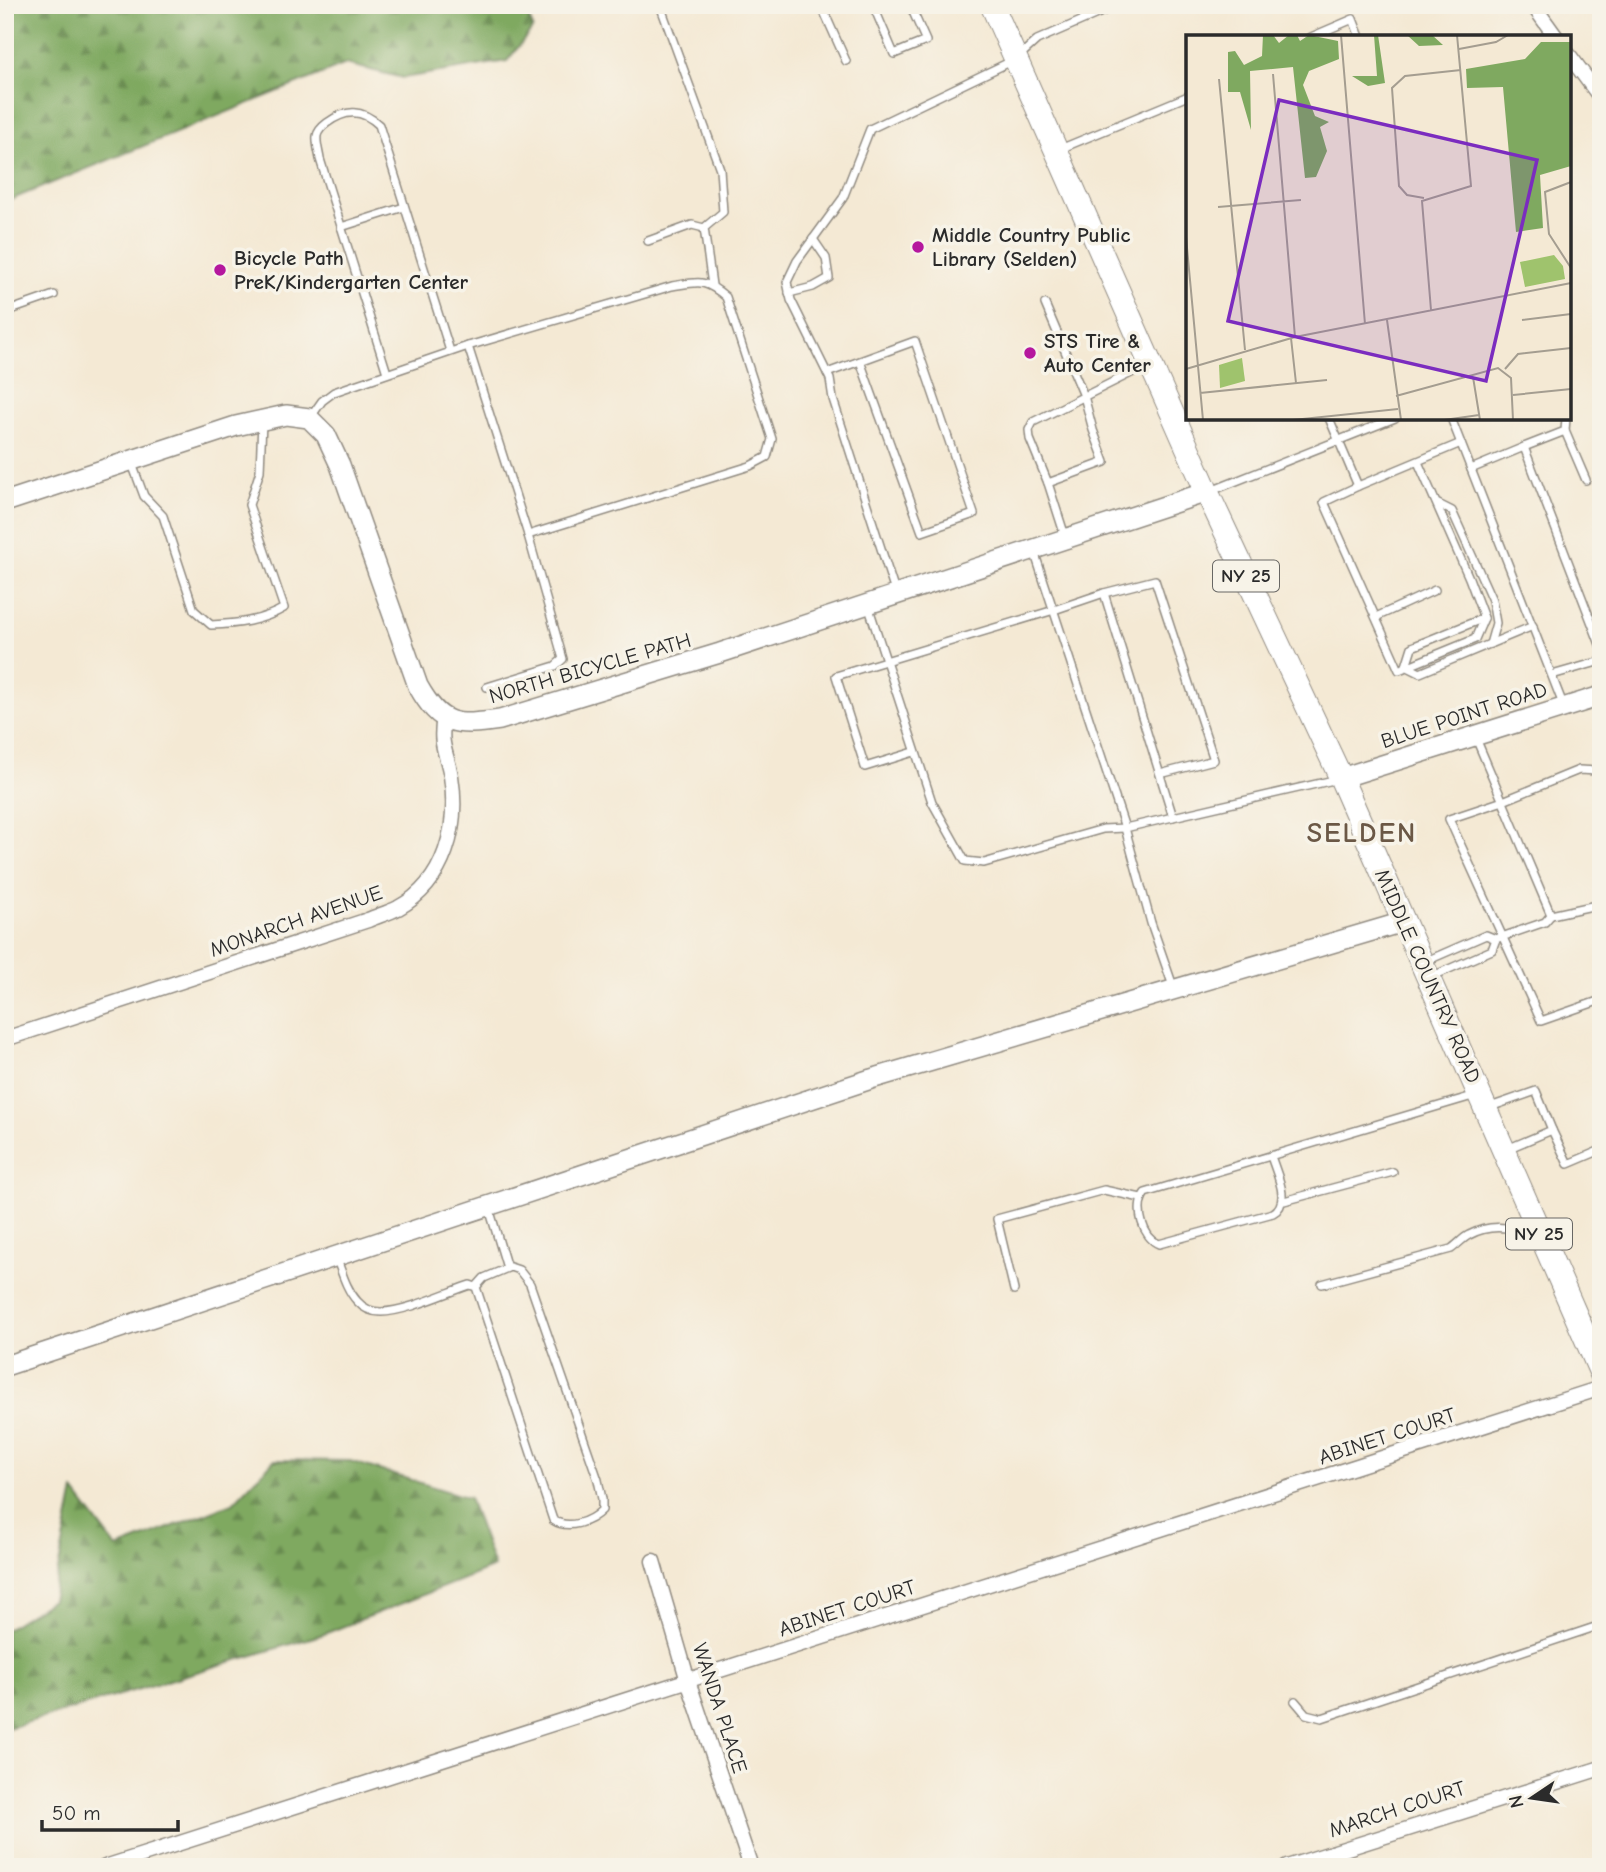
<svg xmlns="http://www.w3.org/2000/svg" width="1606" height="1872" font-family="'Comic Neue',sans-serif">
<style>
.forest{fill:url(#forest-firs);stroke:#556a46;stroke-width:2}
.lines{fill:none;stroke-linecap:round;stroke-linejoin:round}
.lane-casing{stroke:#908a80;stroke-width:10}
.street-casing{stroke:#908a80;stroke-width:17}
.secondary-casing{stroke:#908a80;stroke-width:22}
.primary-casing{stroke:#908a80;stroke-width:25}
.lane{stroke:#fff;stroke-width:7}
.street{stroke:#fff;stroke-width:14}
.secondary{stroke:#fff;stroke-width:19}
.primary{stroke:#fff;stroke-width:23}
.poi-dot{fill:#b5179e;stroke:#f7f3e8;stroke-width:2.5}
.labels{text-anchor:middle;dominant-baseline:central;stroke-width:7;stroke-linejoin:round;paint-order:stroke}
.shield{fill:#f7f3e8;stroke:#686764;stroke-width:2}
.shield-label{font-size:19px;font-weight:bold;fill:#2b2b2b}
.poi-label{font-size:21px;font-weight:bold;fill:#2b2b2b;stroke:#f7f3e8;text-anchor:start}
.street-label{font-size:21px;fill:#2b2b2b;stroke:#f7f3e8}
.district-label{font-size:28px;font-weight:bold;letter-spacing:2px;fill:#6b5846;stroke:#f7f3e8}
.inset-road{fill:none;stroke:#a49d90;stroke-width:2}
.view{fill:#7b2cbf;fill-opacity:0.15;stroke:#7b2cbf;stroke-width:3.5}
.inset-edge{fill:none;stroke:#2b2b2b;stroke-width:3.5}
</style>
<defs>
<pattern id="forest-firs" width="22" height="20" patternUnits="userSpaceOnUse" patternTransform="scale(1.75)"><rect width="22" height="20" fill="#7fa960"/><path d="M5 1l3.5 6h-7zM16 11l3.5 6h-7z" fill="#688a4f"/></pattern>
</defs>
<rect width="100%" height="100%" fill="#f7f3e8"/>
<filter id="ink" filterUnits="userSpaceOnUse"><feTurbulence type="fractalNoise" baseFrequency=".0143" numOctaves="2"/><feDisplacementMap in="SourceGraphic" scale="14" xChannelSelector="R" yChannelSelector="G"/><feConvolveMatrix kernelMatrix="1 2 1 2 8 2 1 2 1" color-interpolation-filters="sRGB"/></filter>
<filter id="wash" filterUnits="userSpaceOnUse"><feTurbulence type="fractalNoise" baseFrequency=".00686" numOctaves="4" result="noise"/><feDisplacementMap in="SourceGraphic" scale="28" xChannelSelector="R" yChannelSelector="G"/><feGaussianBlur stdDeviation="1.57" result="paint"/><feColorMatrix in="noise" values="0 0 0 0 0 0 0 0 0 0 0 0 0 0 0 0 0 1.4 0 .05"/><feComposite in="paint" operator="in"/></filter>
<g filter="url(#wash)">
<rect width="100%" height="100%" fill="#f4e9d4"/>
<g class="forest">
<polygon points="5,5 524,5 533,28 507,61 403,78 346,64 5,202"/>
<polygon points="274,1460 350,1461 469,1498 494,1567 324,1634 5,1729 5,1630 52,1600 74,1491 117,1548 233,1503"/>
</g>
</g>
<g filter="url(#ink)">
<g class="lines">
<defs>
<g id="lane">
<polyline points="660,5 720,169 723,212 704,228 712,285"/>
<polyline points="821,5 846,61"/>
<polyline points="873,5 894,54 926,41 910,5"/>
<polyline points="1311,37 1353,19 1360,37"/>
<polyline points="1060,149 1188,96"/>
<polyline points="341,227 404,207"/>
<polyline points="648,241 692,225 704,228"/>
<polyline points="789,293 813,287 829,278 826,258 813,239"/>
<polyline points="1045,304 1084,396 1093,430 1105,462 1048,483"/>
<polyline points="5,312 54,295"/>
<path d="M468,346l204,-60c27,-4 32,-8 54,11l46,142 -5,18 -17,9 -222,69"/>
<path d="M387,373l-67,-214c-1,-7 -4,-16 -3,-23 1,-6 6,-10 10,-13 19,-14 35,-14 52,2l71,226"/>
<polyline points="827,373 915,341 974,514 922,532 860,361"/>
<polyline points="310,418 322,401 334,392 468,346 528,535 563,659 555,666 487,687"/>
<polyline points="1329,418 1358,486 1324,502 1399,670 1475,639 1484,618 1469,578 1418,462"/>
<polyline points="1451,418 1564,707"/>
<polyline points="1565,431 1586,480"/>
<polyline points="1524,447 1565,431 1566,418"/>
<path d="M131,461l13,35 19,20 31,94 17,15c26,-1 51,-4 73,-17l-35,-103 11,-34 2,-50"/>
<polyline points="1471,469 1524,447 1601,647"/>
<polyline points="1358,486 1461,443"/>
<polyline points="1211,491 1395,418"/>
<polyline points="1438,504 1452,511 1492,600 1496,623 1490,644"/>
<polyline points="1065,536 1048,483 1030,439 1029,430 1033,422 1149,364"/>
<polyline points="896,595 833,399 830,379 791,300 787,282 797,261 843,198 870,129 1016,59 1037,40 1104,11"/>
<polyline points="868,605 932,802 965,861 984,863 1103,829 1125,828 1034,551"/>
<polyline points="1376,617 1435,590"/>
<polyline points="1406,666 1420,673 1533,626"/>
<polyline points="1406,666 1412,647 1484,618"/>
<polyline points="1552,675 1601,661"/>
<polyline points="914,752 865,767 836,676 1054,610 1104,593"/>
<polyline points="1160,774 1214,760 1155,580 1104,593 1173,817"/>
<polyline points="1601,777 1598,771 1579,770 1503,801 1449,819 1541,1021 1601,1000"/>
<polyline points="1551,915 1601,904"/>
<polyline points="1424,962 1486,935 1496,939 1545,922 1551,915 1475,736"/>
<polyline points="1433,976 1492,950 1496,939"/>
<polyline points="1174,989 1151,923 1125,828 1338,779"/>
<polyline points="1490,1107 1536,1091 1552,1130 1507,1149"/>
<polyline points="1552,1130 1568,1164 1601,1150"/>
<path d="M1271,1156c5,17 21,46 2,57l-114,31c-16,-6 -25,-36 -14,-51l331,-98"/>
<polyline points="1284,1201 1393,1172"/>
<polyline points="489,1208 507,1268"/>
<path d="M336,1257c6,15 10,32 21,44 6,7 15,11 24,11 24,0 65,-19 89,-27l6,2 77,233c15,10 37,2 49,-10v-11l-4,-19 -68,-196 -11,-14 -9,-3 -26,11 -8,9"/>
<path d="M1322,1284l129,-35c6,-4 12,-11 18,-14 22,-12 46,-8 67,3"/>
<polyline points="1014,1290 997,1219 1104,1190 1141,1198"/>
<polyline points="1295,1701 1306,1714 1322,1718 1601,1625"/>
</g>
<g id="street">
<polyline points="1533,5 1556,37"/>
<polyline points="1569,55 1601,98"/>
<path d="M5,1039l363,-119c9,-4 20,-7 30,-12 48,-26 61,-82 53,-132 -5,-26 -12,-31 -7,-59"/>
<polyline points="653,1561 688,1681 751,1867"/>
<polyline points="105,1867 1601,1388"/>
<polyline points="1287,1867 1601,1768"/>
</g>
<g id="secondary">
<path d="M5,502l231,-76 50,-11 23,3 17,17 14,30 78,221c23,41 38,40 82,34l220,-67 487,-161"/>
<polyline points="1341,778 1601,696"/>
<polyline points="5,1366 871,1079 1403,922"/>
</g>
<polyline id="primary" points="992,5 1207,492 1341,778 1601,1373"/>
</defs>
<use href="#lane" class="lane-casing"/>
<use href="#street" class="street-casing"/>
<use href="#secondary" class="secondary-casing"/>
<use href="#primary" class="primary-casing"/>
<use href="#lane" class="lane"/>
<use href="#street" class="street"/>
<use href="#secondary" class="secondary"/>
<use href="#primary" class="primary"/>
</g>
</g>
<g class="poi-dot">
<circle cx="918" cy="247" r="7"/>
<circle cx="220" cy="270" r="7"/>
<circle cx="1030" cy="353" r="7"/>
</g>
<g class="labels">
<g class="shield">
<rect x="1213" y="560.5" width="66" height="31" rx="5"/>
<rect x="1506" y="1218.5" width="66" height="31" rx="5"/>
</g>
<g class="shield-label">
<text x="1246" y="576">NY 25</text>
<text x="1539" y="1234">NY 25</text>
</g>
<g class="poi-label">
<text x="932" y="235">Middle Country Public<tspan x="932" dy="24">Library (Selden)</tspan></text>
<text x="234" y="258">Bicycle Path<tspan x="234" dy="24">PreK/Kindergarten Center</tspan></text>
<text x="1044" y="341">STS Tire &amp;<tspan x="1044" dy="24">Auto Center</tspan></text>
</g>
<g class="street-label">
<text transform="translate(590 668) rotate(-16)">NORTH BICYCLE PATH</text>
<text transform="translate(1464 715) rotate(-18)">BLUE POINT ROAD</text>
<text transform="translate(296 921) rotate(-19)">MONARCH AVENUE</text>
<text transform="translate(1428 976) rotate(66)">MIDDLE COUNTRY ROAD</text>
<text transform="translate(1387 1436) rotate(-18)">ABINET COURT</text>
<text transform="translate(847 1608) rotate(-18)">ABINET COURT</text>
<text transform="translate(720 1708) rotate(72)">WANDA PLACE</text>
<text transform="translate(1397 1809) rotate(-18)">MARCH COURT</text>
</g>
<g class="district-label">
<text x="1362" y="833">SELDEN</text>
</g>
</g>
<g transform="translate(1186 35)">
<rect width="385" height="385" fill="#f4e9d4"/>
<path d="M77,0h10l6,8 10,-8h8l3,6 9,-6 29,6 1,18 -30,12 -6,14 12,31 14,6 -9,5 7,24 -11,26 -11,1 -12,-111 -43,4 1,59 -11,-38h-12v-40l7,-1 9,14 18,-9zM188,0h4l7,48 -17,3 -16,-10h25zM221,0h25l11,10 -24,1zM355,7h30v124l-31,9 3,53 -27,4 -13,-145 -36,1 -1,-19 59,-10z" fill="#7fa960"/>
<path d="M56,323l3,23 -25,7 -1,-23z" fill="#9fc36d"/>
<path d="M368,220l9,11 2,13 -40,8 -5,-25z" fill="#9fc36d"/>
<path class="inset-road" d="M155,0l24,289M273,14l37,-7 12,-7M87,39l22,263M33,44l26,271M385,147l-26,10 4,42 22,34M238,163l-17,-3 -8,-9 -7,-98 13,-12 56,-6M32,172l83,-7M0,202l17,183M245,275l-9,-109 49,-15 -14,-151M201,285l14,100M336,285l49,-6M105,303l5,45M0,334l109,-32 276,-54M319,334l13,-15 53,-6M287,342l7,43M14,358l127,-13M327,360l58,-6M210,361l102,-28 13,10 2,42M107,385l105,-11M258,385l35,-5"/>
<path class="view" d="M93,65l258,60 -51,221 -258,-60z"/>
<rect width="385" height="385" class="inset-edge"/>
</g>
<rect width="1606" height="1872" fill="none" stroke="#f7f3e8" stroke-width="28"/>
<g transform="translate(1532 1798) rotate(257)" stroke="#f7f3e8" stroke-width="5" paint-order="stroke">
<path d="M0-5L12 26L0 18L-12 26Z" fill="#2b2b2b"/>
<text y="-10" font-size="19" font-weight="bold" text-anchor="middle" fill="#2b2b2b">N</text>
</g>
<path d="M42 1820v10h136v-10" fill="none" stroke="#2b2b2b" stroke-width="3.5"/>
<text x="52" y="1820" font-size="21" fill="#2b2b2b" stroke="#f7f3e8" stroke-width="5" paint-order="stroke">50 m</text>
</svg>
